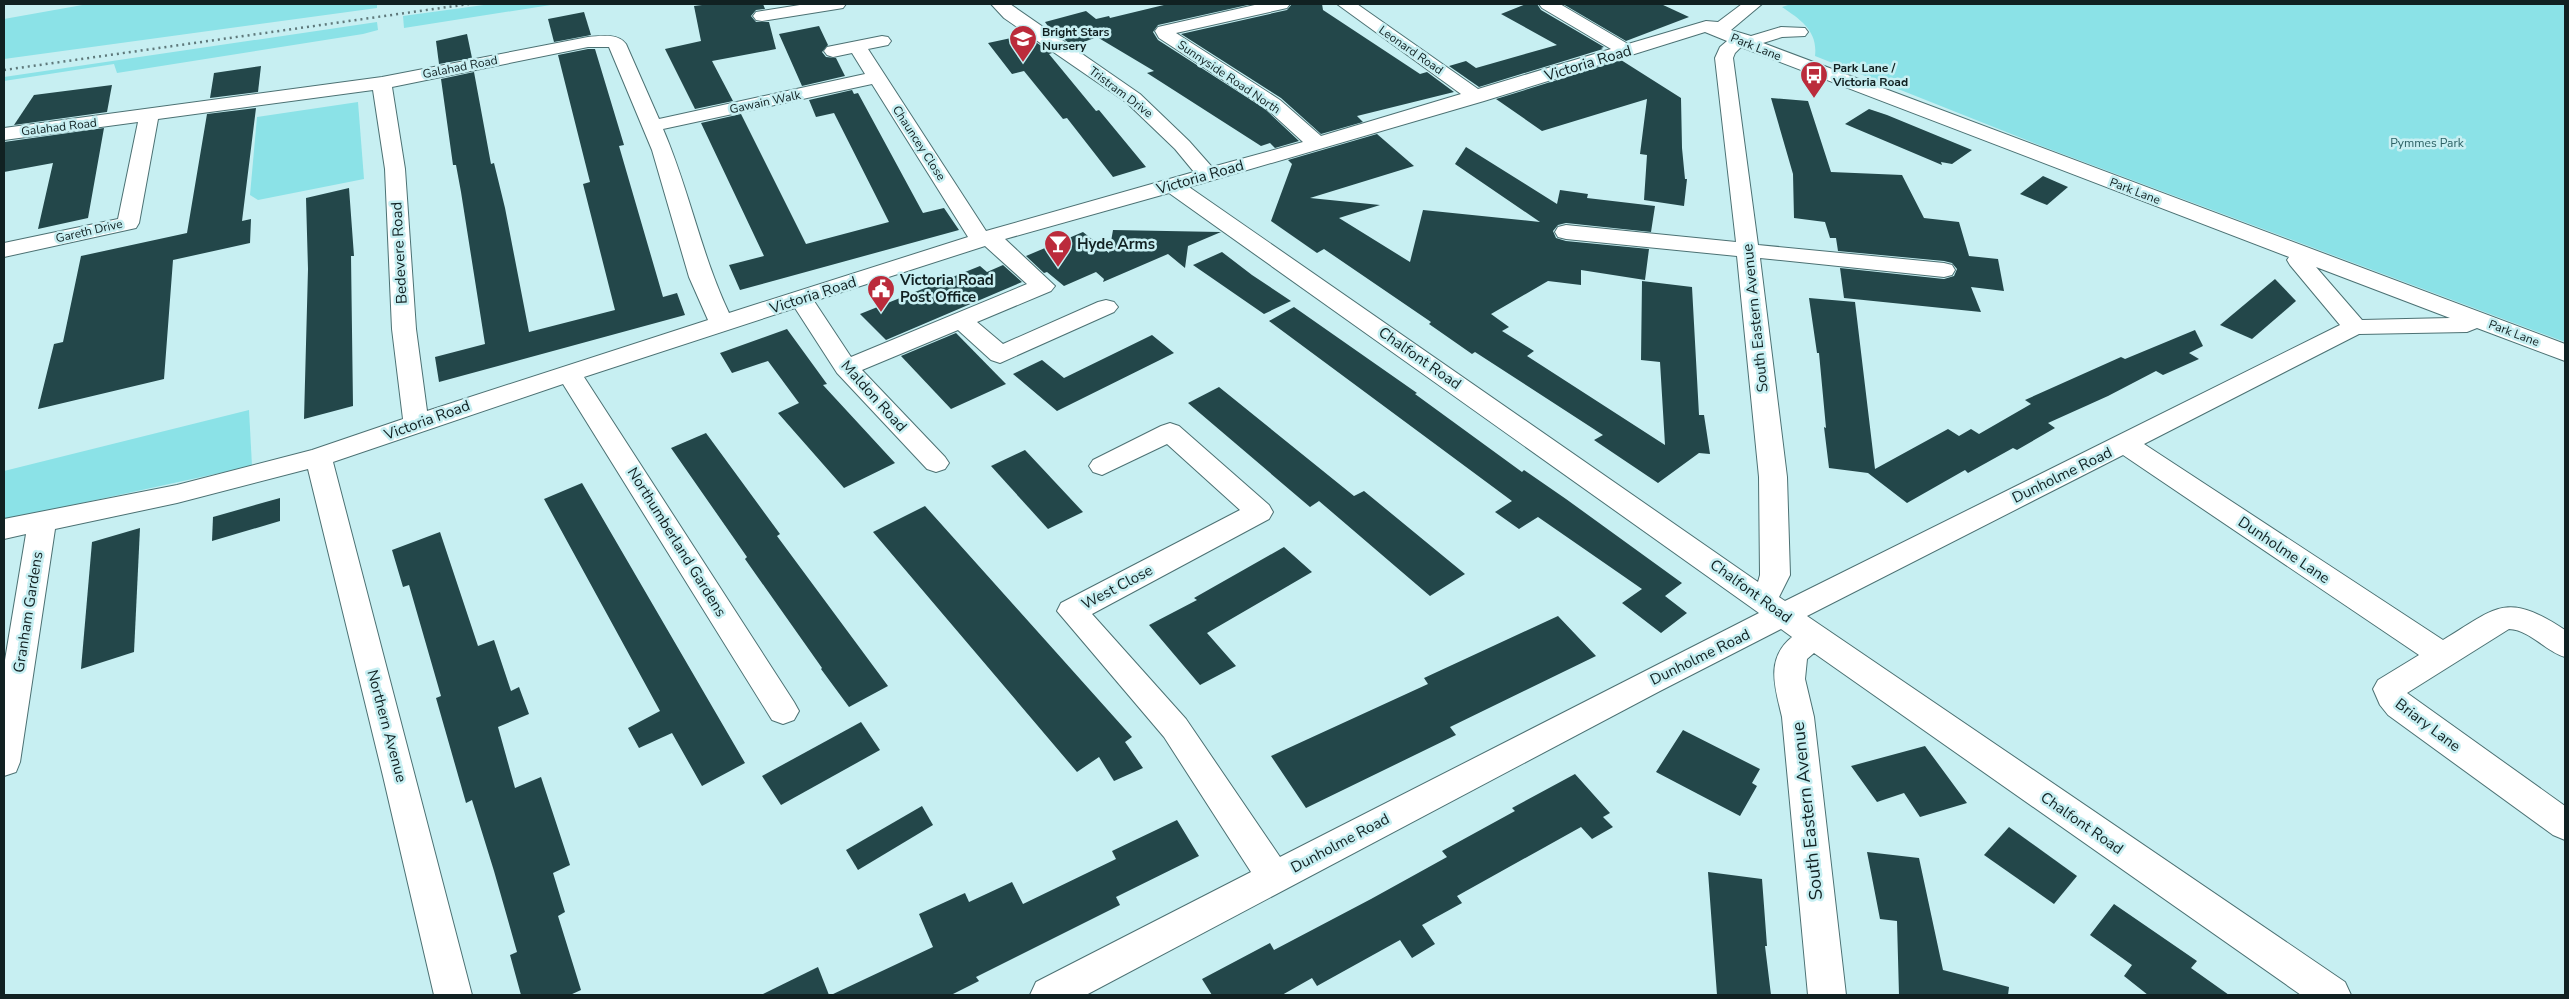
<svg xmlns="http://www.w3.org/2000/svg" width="2569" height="999" font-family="'Nunito Sans',sans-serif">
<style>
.green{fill:#8be2e7}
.building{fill:#23474a}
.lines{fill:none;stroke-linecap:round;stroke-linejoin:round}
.minor-casing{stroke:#4c7173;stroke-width:2}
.minor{fill:#fff;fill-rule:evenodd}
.rail{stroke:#5f797b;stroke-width:2.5;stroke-dasharray:2 4;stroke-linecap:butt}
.labels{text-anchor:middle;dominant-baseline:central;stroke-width:5;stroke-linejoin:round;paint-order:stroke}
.far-poi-label{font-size:12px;font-weight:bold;fill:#112122;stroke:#c7eff2;text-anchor:start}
.far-street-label{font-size:12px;fill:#112122;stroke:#c7eff2}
.far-park-label{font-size:12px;fill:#2c6164;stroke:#c7eff2}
.street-label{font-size:15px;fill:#112122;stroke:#c7eff2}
.poi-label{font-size:15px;font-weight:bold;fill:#112122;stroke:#c7eff2;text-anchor:start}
.near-street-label{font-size:18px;fill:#112122;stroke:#c7eff2}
</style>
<rect width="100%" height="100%" fill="#c7eff2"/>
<g class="green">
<polygon points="88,4 377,4 377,8 4,59 4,19"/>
<polygon points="491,4 557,4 404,28 403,16"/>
<path d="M1791,4h774v338l-521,-195 -229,-91c3,-25 -14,-36 -33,-49z"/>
<polygon points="377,22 378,30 363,34 117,73 114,64 4,81 4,77"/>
<polygon points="358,102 364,179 258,200 250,195 257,117"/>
<polygon points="249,410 252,466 4,520 4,471"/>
</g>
<g class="building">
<polygon points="710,4 763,4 765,9 756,10 751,16 756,22 769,22 776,49 712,61 733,101 695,109 665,49 701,41 694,6"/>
<polygon points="1168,4 1252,4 1158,25 1153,32 1158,40 1265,109 1299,141 1275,148 1270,143 1261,146 1147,73 1154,71 1097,37 1073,46 1050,29 1045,22 1086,11 1096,19 1109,16 1110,18"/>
<polygon points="1292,4 1322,4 1323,10 1420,74 1427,72 1454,92 1357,116 1363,122 1321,134 1281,98 1181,34 1287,10"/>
<polygon points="1526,4 1537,4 1541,10 1604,47 1601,48 1603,49 1479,87 1449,66 1466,61 1476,68 1557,45 1501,14"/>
<polygon points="1563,4 1661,4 1689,17 1626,41"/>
<polygon points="584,12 591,35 554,42 548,19"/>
<polygon points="819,26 828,45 822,52 826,57 836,58 845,76 802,86 779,34"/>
<polygon points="467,34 472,58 439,64 436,41"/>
<polygon points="1025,35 1052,53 1049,54 1096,111 1099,110 1146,167 1113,177 1067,118 1063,119 1024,71 1012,74 988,43"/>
<polygon points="588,49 595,49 624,145 619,146 663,297 677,293 685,315 439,382 435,357 485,344 461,192 456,165 453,165 441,79 474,72 491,164 494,163 505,208 529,332 615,310 583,184 590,182 558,55"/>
<polygon points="1621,60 1681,98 1682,148 1685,179 1687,179 1684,206 1644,200 1647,155 1640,154 1647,99 1542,131 1496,99"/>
<polygon points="261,66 258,92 210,98 214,73"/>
<polygon points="112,85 107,112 14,125 34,95"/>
<polygon points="852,90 854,94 858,93 923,213 944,208 959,230 740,290 729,265 764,256 701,123 741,114 806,244 889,222 834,113 816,117 809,100"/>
<polygon points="1771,98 1808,101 1831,172 1902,175 1924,218 1959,222 1969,256 1998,259 2004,291 1971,287 1981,312 1844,298 1840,268 1944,279 1954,276 1957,269 1952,263 1944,261 1838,251 1836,238 1830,238 1825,222 1794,218 1793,174"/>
<polygon points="256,108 242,221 251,219 250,243 173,260 164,379 38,409 54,344 63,342 81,256 187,233 207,114"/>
<polygon points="1869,109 1887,115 1972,150 1952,164 1941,162 1942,165 1845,124"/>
<polygon points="104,128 88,218 38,229 53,163 4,172 4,142"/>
<polygon points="1377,134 1414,166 1310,198 1380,205 1339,218 1410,262 1423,210 1540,222 1455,164 1466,147 1557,204 1560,190 1588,194 1587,198 1655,206 1651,232 1566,223 1558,225 1553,231 1556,238 1566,241 1649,249 1645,280 1581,270 1581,285 1548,281 1491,314 1509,327 1502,331 1534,351 1527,356 1665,445 1660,362 1641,360 1642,281 1692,287 1699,415 1704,415 1710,454 1699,453 1658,483 1594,440 1603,435 1475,352 1472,354 1429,324 1431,322 1324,249 1317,253 1271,221 1292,164 1288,160"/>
<polygon points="2043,176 2068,187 2047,205 2020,194"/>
<polygon points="349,188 354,256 351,256 353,406 304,419 308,269 306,198"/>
<polygon points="1113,230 1220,232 1221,232 1188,246 1185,268 1168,254 1103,282 1104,279 1096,272 1064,286 1047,272 1044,273 1026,256 1083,232 1109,253"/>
<polygon points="1222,252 1252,275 1291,301 1264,314 1193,265"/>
<polygon points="1003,265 1022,282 886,340 860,314 980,266 987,272"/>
<polygon points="2275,279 2296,301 2252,339 2220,325"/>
<polygon points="1809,298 1855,302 1875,469 1948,429 1959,436 1971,429 1979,434 2031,404 2025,400 2121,357 2125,359 2195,330 2203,346 2189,353 2199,359 2163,375 2156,371 2108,396 2048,423 2055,428 2017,450 2013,448 1968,473 1965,470 1907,503 1868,473 1829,468 1824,427 1826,428 1819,353 1817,353"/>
<polygon points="1294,307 1417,393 1415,394 1522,472 1524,470 1566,499 1682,583 1665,596 1687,613 1661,633 1622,603 1642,589 1538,517 1519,529 1495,512 1512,501 1269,321"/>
<polygon points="787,329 827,384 823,385 895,463 844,488 778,413 799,403 768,361 732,373 720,353"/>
<polygon points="956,333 1006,384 951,409 901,356"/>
<polygon points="1152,335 1174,353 1057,411 1013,374 1042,360 1064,378"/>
<polygon points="1219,387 1354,496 1364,491 1465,574 1430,596 1319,501 1310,507 1188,403"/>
<polygon points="706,433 780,534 777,536 888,686 849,707 821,669 822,668 745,559 747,557 671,448"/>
<polygon points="1025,450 1040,466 1083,512 1048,529 991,466"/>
<polygon points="582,483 745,763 702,786 672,733 639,748 628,728 660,711 544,499"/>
<polygon points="280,498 280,521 212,541 213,517"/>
<polygon points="925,506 1132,737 1125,742 1143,768 1114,781 1099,757 1077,772 873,532"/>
<polygon points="140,528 134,652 81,669 92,542"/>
<polygon points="440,532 478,646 494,640 511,691 519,687 529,714 498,727 515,788 541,777 570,865 553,873 565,912 558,916 581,990 570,995 521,995 510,955 517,952 494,871 472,800 466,803 436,698 441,696 409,585 403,587 392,550"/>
<polygon points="1284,547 1312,572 1207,633 1236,666 1200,685 1149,625 1197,600 1194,598"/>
<polygon points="1558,616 1596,656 1450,727 1456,735 1306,808 1271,756 1428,684 1424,678"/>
<polygon points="861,722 880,750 781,805 762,776"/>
<polygon points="1683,730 1760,769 1752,783 1757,786 1740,816 1656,772"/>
<polygon points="1925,746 1967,803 1920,817 1904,793 1877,802 1851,766"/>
<polygon points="1575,774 1610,813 1603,817 1613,827 1592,839 1581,827 1457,896 1462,903 1422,925 1435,944 1412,958 1400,940 1317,986 1312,978 1282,995 1212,995 1202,979 1270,943 1274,950 1371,899 1447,857 1442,851 1515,811 1512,808"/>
<polygon points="922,806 933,825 858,870 846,850"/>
<polygon points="1177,820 1199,856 1116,897 1120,905 976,977 979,981 951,995 831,995 933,947 919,914 965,893 969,902 1012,882 1023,904 1116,859 1112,851"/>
<polygon points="2009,827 2077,876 2054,904 1984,855"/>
<polygon points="1867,852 1919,858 1943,970 2009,987 2008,995 1899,995 1897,921 1880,919"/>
<polygon points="1708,872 1762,879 1767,946 1765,946 1771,995 1717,995"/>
<polygon points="2114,904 2197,961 2191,968 2229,995 2148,995 2124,976 2132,965 2090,935"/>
<polygon points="818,967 829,995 761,995"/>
</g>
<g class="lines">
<defs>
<g id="minor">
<polygon points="806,4 846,4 843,8 837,9 762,21 756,20 753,16 756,12 762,11"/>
<path d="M991,4h19l130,90 49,47 23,26 91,-25 -37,-34 -107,-70 -4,-7 3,-4 101,-23h31l-3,4 -111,25 104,67 41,36 140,-42 -124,-90h20l121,85 133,-40 -69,-41 -3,-4h21l68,40 78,-23 12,1 24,-18h20l-31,26 20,6 30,-9 24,1 3,4 -3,4 -23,1 -19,6 802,301v17l-88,-33 -10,4 -108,2 -215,110 299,196c54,-33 63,-49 122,-10v27c-20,-6 -35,-27 -56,-28l-102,64 158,113v34l-12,-5 -165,-120 -8,-10 -7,-16 5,-9 41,-25 -296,-200 -316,161 538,366 6,13h-50l-487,-342 -7,6 -2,20 9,38 32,278h-38l-26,-278c-7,-30 -17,-58 10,-80l-11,-8 -121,62 -574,304h-56l6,-13 215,-110 -87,-135 -107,-126 4,-8 179,-93 -73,-66 -65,31 -9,-3 -4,-6 4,-6 68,-34 9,-3 9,3 90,79 4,7 -4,7 -177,95 94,105 94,138 479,-244 -590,-420 -164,46 50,47 -4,5 -74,31 26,22 95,-42 8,-2 8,2 4,5 -4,5 -114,51 -9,-3 -33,-30 -96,40 83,87 4,6 -4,6 -9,3 -9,-3 -90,-96 -42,-65 -211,69 210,325 5,9 -5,9 -11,4 -11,-4 -209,-336 -230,78 139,533h-38l-51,-219 -75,-307 -131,34 -122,26 -35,233 -4,10 -12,4v-110l22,-132 -22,5v-20l173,-34 135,-35 91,-31 -11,-90 -7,-160 -12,-79 -215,29 -19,104 -3,5 -132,29v-14l114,-24 20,-97 -134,18v-12l378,-51 206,-40c12,-1 30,-4 38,7l33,75 206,-45 -13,-21 -19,4 -6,-2 -3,-4 3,-4 55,-11 6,1 3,4 -3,4 -20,4 118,182 208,-59 -19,-23 -49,-47 -122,-84zM1705,32l22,9 -7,6 -5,11 21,184 -170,-17 -8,2 -3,5 3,5 8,2 171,17 22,221 1,98 -2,7 -569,-395 295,-86zM588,47h21l43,103 37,127 19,43 -281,91 -11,-82 -11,-160 -13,-82zM1741,47l548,210 -2,3 3,5 50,60 -555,276 -6,-4 11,-22 -3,-98 -27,-219 184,19 8,-2 3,-5 -3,-5 -8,-2 -186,-18 -25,-187 2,-5zM872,84l96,153 -239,76c-28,-59 -40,-124 -66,-184zM985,246l42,38 -176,73 -37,-56zM2316,267l134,51 -88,2z"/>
</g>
</defs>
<use href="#minor" class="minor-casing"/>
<use href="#minor" class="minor"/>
<polyline class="rail" points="4,70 469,4"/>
</g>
<defs>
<symbol id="school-pin" viewBox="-11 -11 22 30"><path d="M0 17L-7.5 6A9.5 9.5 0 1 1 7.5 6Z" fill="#bb2b3b" stroke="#c7eff2"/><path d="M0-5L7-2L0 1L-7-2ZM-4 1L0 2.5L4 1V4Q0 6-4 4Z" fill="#fff"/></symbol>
<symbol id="bus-pin" viewBox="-11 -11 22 30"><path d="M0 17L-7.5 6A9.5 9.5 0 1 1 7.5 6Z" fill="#bb2b3b" stroke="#c7eff2"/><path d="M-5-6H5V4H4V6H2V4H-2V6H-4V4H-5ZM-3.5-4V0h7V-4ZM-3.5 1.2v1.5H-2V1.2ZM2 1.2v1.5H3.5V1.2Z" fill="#fff"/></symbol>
<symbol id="bar-pin" viewBox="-11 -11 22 30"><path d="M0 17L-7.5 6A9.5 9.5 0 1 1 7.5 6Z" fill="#bb2b3b" stroke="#c7eff2"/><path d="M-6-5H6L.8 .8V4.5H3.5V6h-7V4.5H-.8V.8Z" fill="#fff"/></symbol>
<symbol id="civic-pin" viewBox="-11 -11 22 30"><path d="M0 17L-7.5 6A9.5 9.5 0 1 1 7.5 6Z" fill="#bb2b3b" stroke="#c7eff2"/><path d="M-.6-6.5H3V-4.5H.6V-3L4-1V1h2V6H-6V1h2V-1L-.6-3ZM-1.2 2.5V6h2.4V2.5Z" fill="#fff"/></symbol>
</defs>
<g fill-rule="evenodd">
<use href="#school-pin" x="1007" y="23" width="32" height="43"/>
<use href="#bus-pin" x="1798" y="59" width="32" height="43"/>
<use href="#bar-pin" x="1042" y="228" width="32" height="43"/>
<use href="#civic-pin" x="865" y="273" width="32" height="43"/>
</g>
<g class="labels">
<g class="far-poi-label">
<text x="1042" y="32">Bright Stars<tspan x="1042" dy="14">Nursery</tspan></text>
<text x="1833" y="68">Park Lane /<tspan x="1833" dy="14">Victoria Road</tspan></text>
</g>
<g class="far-street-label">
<text transform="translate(1756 47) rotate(22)">Park Lane</text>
<text transform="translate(1411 50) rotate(35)">Leonard Road</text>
<text transform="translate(460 67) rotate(-11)">Galahad Road</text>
<text transform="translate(1229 77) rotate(34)">Sunnyside Road North</text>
<text transform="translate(1121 92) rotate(37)">Tristram Drive</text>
<text transform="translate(765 102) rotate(-12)">Gawain Walk</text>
<text transform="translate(59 127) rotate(-7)">Galahad Road</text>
<text transform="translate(919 143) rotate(57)">Chauncey Close</text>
<text transform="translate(2135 191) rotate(21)">Park Lane</text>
<text transform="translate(89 231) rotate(-13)">Gareth Drive</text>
<text transform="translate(2514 333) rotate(21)">Park Lane</text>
</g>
<g class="far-park-label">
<text x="2427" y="143">Pymmes Park</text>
</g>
<g class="street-label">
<text transform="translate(1588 63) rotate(-17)">Victoria Road</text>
<text transform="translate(1200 177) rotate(-16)">Victoria Road</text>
<text transform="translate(399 253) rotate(-93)">Bedevere Road</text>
<text transform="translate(813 295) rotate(-18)">Victoria Road</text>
<text transform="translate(1755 318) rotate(-96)">South Eastern Avenue</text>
<text transform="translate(1420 358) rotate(35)">Chalfont Road</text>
<text transform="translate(874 396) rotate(48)">Maldon Road</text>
<text transform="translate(427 420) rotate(-20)">Victoria Road</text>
<text transform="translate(2062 475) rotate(-26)">Dunholme Road</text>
<text transform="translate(677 542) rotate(58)">Northumberland Gardens</text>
<text transform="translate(2284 550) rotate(34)">Dunholme Lane</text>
<text transform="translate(1117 587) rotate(-28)">West Close</text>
<text transform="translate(1751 591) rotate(36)">Chalfont Road</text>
<text transform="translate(28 612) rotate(-81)">Granham Gardens</text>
<text transform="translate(1700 657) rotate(-26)">Dunholme Road</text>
<text transform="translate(2428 725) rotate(37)">Briary Lane</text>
<text transform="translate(387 726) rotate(75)">Northern Avenue</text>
<text transform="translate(2082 823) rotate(35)">Chalfont Road</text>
<text transform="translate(1340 843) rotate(-28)">Dunholme Road</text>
</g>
<g class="poi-label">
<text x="1077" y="244">Hyde Arms</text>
<text x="900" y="280">Victoria Road<tspan x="900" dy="17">Post Office</tspan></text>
</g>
<g class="near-street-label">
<text transform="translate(1807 811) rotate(-96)">South Eastern Avenue</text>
</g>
</g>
<rect width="2569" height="999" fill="none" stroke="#112122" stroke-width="10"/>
</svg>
